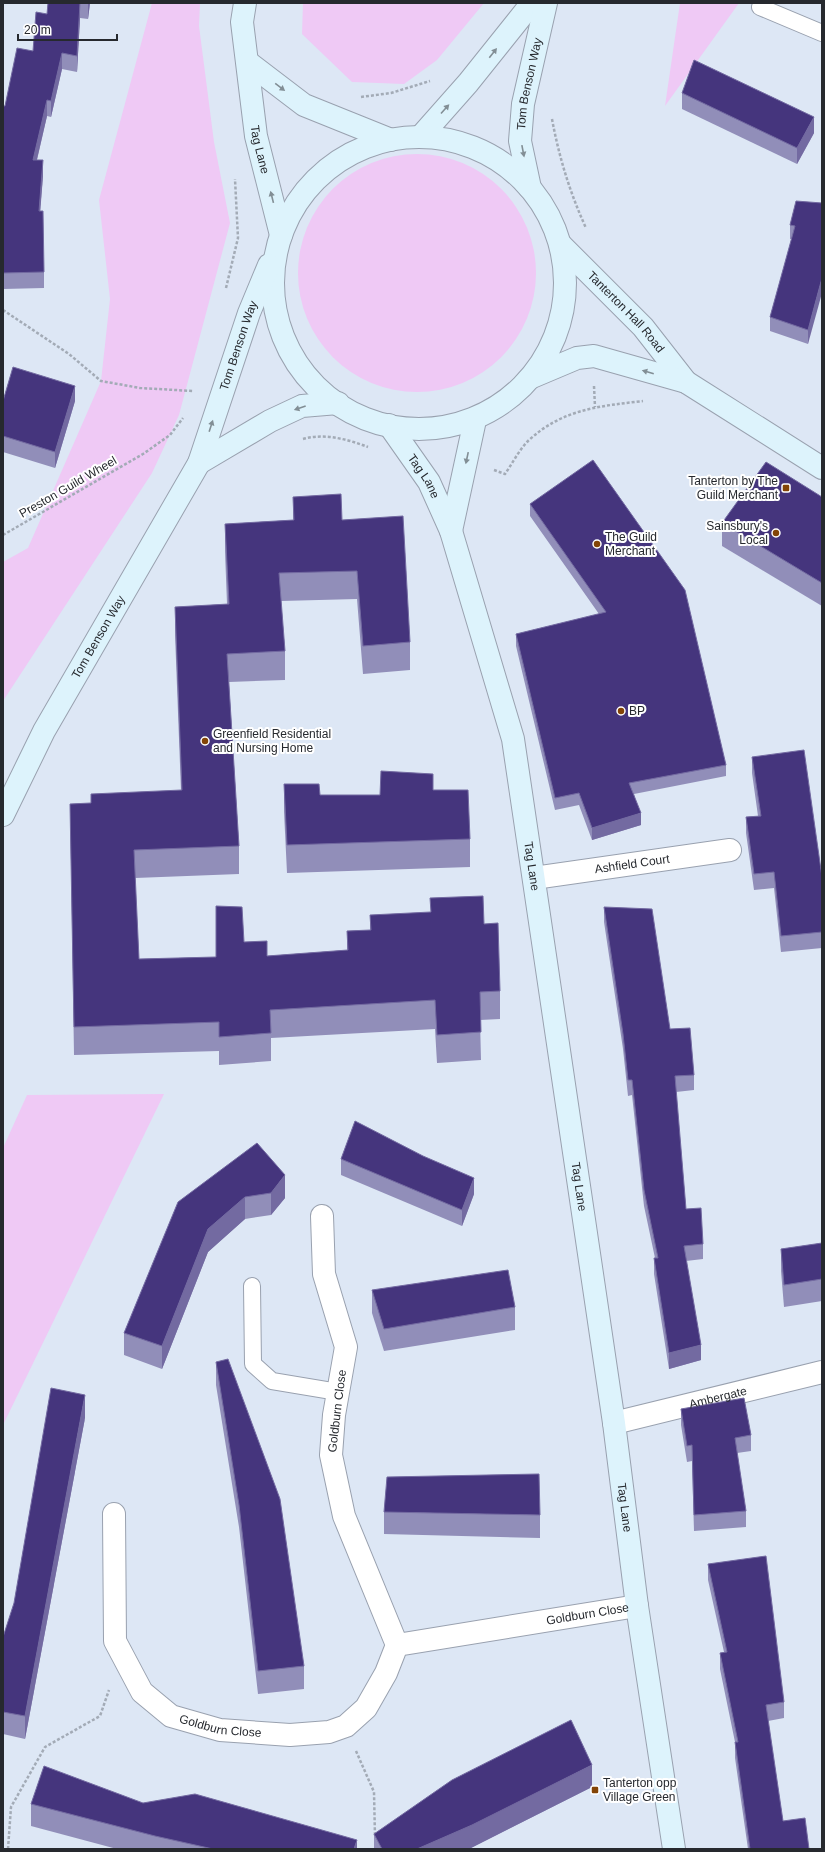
<svg xmlns="http://www.w3.org/2000/svg" width="825" height="1852" font-family="Arial,sans-serif">
<style>
.green{fill:#efc9f5}
.lines{fill:none;stroke-linecap:round;stroke-linejoin:round}
.lane-casing{stroke:#99a1af;stroke-width:18}
.street-casing{stroke:#99a1af;stroke-width:24}
.secondary-casing{stroke:#99a1af;stroke-width:24}
.path{stroke:#a3abb6;stroke-width:2.5;stroke-dasharray:3 2;stroke-linecap:butt}
.lane{stroke:#fff;stroke-width:16}
.street{stroke:#fff;stroke-width:22}
.secondary{stroke:#ddf3fc;stroke-width:22}
.wall{fill:#918eb9}
.shaded-wall{fill:#736aa1}
.building{fill:#45357d;stroke:#736aa1}
.oneway{fill:#828e95}
.poi-dot{fill:#834406;stroke:#fff;stroke-width:1.5}
.labels{text-anchor:middle;dominant-baseline:central;stroke-width:4;stroke-linejoin:round;paint-order:stroke}
.street-label{font-size:12px;fill:#26292e;stroke:#fff}
.poi-label{font-size:12px;fill:#26292e;stroke:#fff;text-anchor:start}
</style>
<rect width="100%" height="100%" fill="#dde7f5"/>
<g class="green">
<polygon points="152,3 200,3 199,26 214,142 230,223 179,415 152,473 3,701 3,562 28,548 101,381 110,299 99,200"/>
<polygon points="303,3 484,3 437,60 404,84 352,82 302,34"/>
<polygon points="680,3 739,3 665,106"/>
<circle cx="417" cy="273" r="119"/>
<polygon points="164,1094 3,1425 3,1148 27,1095"/>
</g>
<g class="lines">
<defs>
<g id="lane">
<polyline points="760,7 822,33"/>
<polyline points="252,1286 253,1364 272,1381 338,1392"/>
</g>
<g id="street">
<path id="s1" d="M534,878l196,-28"/>
<polyline points="322,1216 324,1274 346,1347 334,1415 331,1455 344,1516 397,1645"/>
<path id="s2" d="M614,1423l208,-51"/>
<path id="s3" d="M114,1514l1,127 27,51 29,24 49,14 70,5 39,-3 17,-6 20,-18 20,-35 11,-28 240,-39"/>
</g>
<g id="secondary">
<path id="s4" d="M245,3l-3,19 14,114 25,99"/>
<polyline points="249,63 304,105 391,140"/>
<polyline points="422,135 468,83 532,3"/>
<circle cx="419" cy="283" r="146"/>
<path id="s5" d="M530,188l-10,-47 3,-37 23,-101"/>
<path id="s6" d="M562,246l81,81 43,55"/>
<polyline points="532,377 577,358 594,356 686,382 822,468"/>
<path id="s7" d="M389,425l40,57 22,49 62,208 101,684 23,183 37,243"/>
<polyline points="199,463 270,421 302,406 338,403"/>
<polyline points="451,531 475,420"/>
<path id="s8" d="M3,815l41,-84 155,-268 50,-150 20,-48"/>
</g>
</defs>
<use href="#lane" class="lane-casing"/>
<use href="#street" class="street-casing"/>
<use href="#secondary" class="secondary-casing"/>
<g class="path">
<polyline points="361,97 391,93 430,81"/>
<path d="M552,119c7,38 18,74 34,109"/>
<polyline points="226,288 238,238 235,179"/>
<polyline points="3,310 69,354 101,381 140,388 193,391"/>
<polyline points="594,386 595,407"/>
<path d="M303,439c21,-6 44,0 65,8"/>
<path d="M494,470l11,4c7,-10 14,-24 23,-33 34,-32 72,-35 115,-40"/>
<polyline points="3,535 143,454 170,435 183,418"/>
<polyline points="356,1751 374,1792 375,1837"/>
<polyline points="8,1849 11,1807 45,1747 100,1716 109,1690"/>
</g>
<use href="#lane" class="lane"/>
<use href="#street" class="street"/>
<use href="#secondary" class="secondary"/>
</g>
<g class="wall">
<polygon points="48,3 90,3 88,19 80,18 77,72 62,69 51,117 47,116 37,160 43,176 40,211 44,272 44,288 3,289 3,106 5,106 33,51 47,14"/>
<polygon points="682,93 814,133 797,164 682,109"/>
<polygon points="822,203 808,344 770,331 770,317 792,239 790,239 790,225"/>
<polygon points="3,401 75,401 55,468 3,452"/>
<polygon points="293,497 342,520 410,642 410,670 363,674 357,599 281,601 285,651 285,680 229,682 239,846 239,874 135,878 139,959 216,957 244,942 267,956 347,950 347,931 370,930 370,915 484,924 500,991 500,1019 480,1020 481,1060 437,1063 435,1029 271,1038 271,1061 219,1065 219,1051 74,1055 70,804 91,803 181,791 175,635 175,607 227,604 225,552 225,524 293,520"/>
<polygon points="822,497 822,606 722,546 722,523"/>
<polygon points="530,504 726,765 726,776 634,794 641,825 592,840 579,805 555,810 516,646 516,634 599,614 530,516"/>
<polygon points="752,757 822,877 822,948 781,952 774,888 754,890 746,833 746,817 758,816 752,773"/>
<polygon points="284,784 320,795 380,795 470,839 470,867 287,873 284,812"/>
<polygon points="604,907 694,1075 694,1090 676,1092 686,1209 703,1244 703,1259 686,1261 701,1360 669,1369 654,1274 654,1258 655,1258 644,1206 632,1095 628,1096 623,1049 604,922"/>
<polygon points="257,1143 285,1198 271,1215 245,1219 208,1252 162,1369 124,1355 124,1333"/>
<polygon points="341,1159 474,1194 462,1226 341,1175"/>
<polygon points="822,1243 822,1301 784,1307 781,1271 781,1249"/>
<polygon points="372,1290 515,1307 515,1330 384,1351 372,1313"/>
<polygon points="216,1362 304,1666 304,1689 258,1694 239,1527 216,1385"/>
<polygon points="681,1409 751,1435 751,1451 737,1453 746,1511 746,1527 694,1531 692,1461 687,1462 681,1425"/>
<polygon points="85,1418 25,1739 3,1734 3,1637"/>
<polygon points="384,1512 540,1515 540,1538 384,1534"/>
<polygon points="708,1564 784,1702 784,1718 768,1721 783,1821 809,1849 748,1849 735,1758 735,1742 720,1669 720,1653 724,1652 708,1580"/>
<polygon points="592,1787 469,1849 374,1849 374,1834"/>
<polygon points="143,1803 357,1849 117,1849 31,1826 31,1804"/>
</g>
<g class="shaded-wall">
<polygon points="80,3 80,18 77,72 77,56"/>
<polygon points="88,3 90,3 88,19"/>
<polygon points="62,53 62,69 51,117 51,101"/>
<polygon points="47,100 47,116 33,176 33,160"/>
<polygon points="814,117 814,133 797,164 797,148"/>
<polygon points="43,160 43,176 39,227 39,211"/>
<polygon points="822,278 822,293 808,344 808,330"/>
<polygon points="75,386 75,401 55,468 55,452"/>
<polygon points="641,813 641,825 592,840 592,828"/>
<polygon points="285,1175 285,1198 271,1215 271,1193"/>
<polygon points="474,1178 474,1194 462,1226 462,1210"/>
<polygon points="245,1197 245,1219 208,1252 162,1369 162,1346 208,1229"/>
<polygon points="701,1345 701,1360 669,1369 669,1353"/>
<polygon points="85,1395 85,1418 25,1739 25,1716"/>
<polygon points="592,1765 592,1787 469,1849 417,1849"/>
<polygon points="357,1840 357,1849 354,1849"/>
</g>
<g class="building">
<polygon points="48,3 80,3 77,56 62,53 51,101 47,100 33,160 43,160 39,211 43,211 44,272 3,273 3,106 5,106 17,48 33,51 36,12 47,14"/>
<polygon points="694,60 814,117 797,148 682,93"/>
<polygon points="796,201 822,203 822,278 808,330 770,317 795,226 790,225"/>
<polygon points="13,367 75,386 55,452 3,436 3,401"/>
<polygon points="593,460 685,590 726,765 629,783 641,813 592,828 579,793 555,798 516,634 606,612 530,504"/>
<polygon points="766,462 822,497 822,583 722,523"/>
<polygon points="341,494 342,520 403,516 410,642 363,646 357,571 279,573 285,651 227,654 239,846 134,850 139,959 216,957 216,906 242,907 244,942 267,941 267,956 348,950 347,931 371,930 370,915 431,912 430,898 483,896 484,924 498,923 500,991 480,992 481,1032 437,1035 435,1000 270,1010 271,1033 219,1037 219,1022 74,1027 70,804 91,803 91,794 182,790 175,607 229,604 225,524 294,520 293,497"/>
<polygon points="804,750 822,877 822,932 781,936 774,872 754,874 746,817 761,816 752,757"/>
<polygon points="381,771 433,774 433,790 468,790 470,839 287,845 284,784 319,784 320,795 380,795"/>
<polygon points="604,907 652,909 670,1029 690,1028 694,1075 675,1076 686,1209 701,1208 703,1244 684,1246 701,1345 669,1353 654,1258 658,1258 644,1190 632,1080 628,1080 623,1034"/>
<polygon points="355,1121 423,1156 474,1178 462,1210 341,1159"/>
<polygon points="257,1143 285,1175 271,1193 245,1197 208,1229 162,1346 124,1333 178,1202"/>
<polygon points="822,1243 822,1279 784,1285 781,1249"/>
<polygon points="508,1270 515,1307 384,1329 372,1290"/>
<polygon points="228,1359 280,1499 304,1666 258,1671 239,1505 216,1362"/>
<polygon points="51,1388 85,1395 25,1716 3,1712 3,1637 14,1603"/>
<polygon points="744,1398 751,1435 735,1438 746,1511 694,1515 692,1445 687,1446 681,1409"/>
<polygon points="539,1474 540,1515 384,1512 387,1477"/>
<polygon points="766,1556 784,1702 766,1705 783,1821 805,1818 809,1849 750,1849 735,1742 738,1742 720,1653 727,1652 708,1564"/>
<polygon points="571,1720 592,1765 472,1825 417,1849 382,1849 374,1834 452,1780"/>
<polygon points="44,1766 143,1803 195,1794 357,1840 354,1849 213,1849 155,1836 31,1804"/>
</g>
<defs><path id="oneway-solid" d="M-6-.8H1V-3.2L6.5 0L1 3.2V.8H-6Z"/></defs>
<g class="oneway">
<use href="#oneway-solid" transform="translate(493 53) rotate(-52)"/>
<use href="#oneway-solid" transform="translate(280 87) rotate(37)"/>
<use href="#oneway-solid" transform="translate(445 109) rotate(-48)"/>
<use href="#oneway-solid" transform="translate(523 151) rotate(79)"/>
<use href="#oneway-solid" transform="translate(272 197) rotate(-104)"/>
<use href="#oneway-solid" transform="translate(648 372) rotate(-164)"/>
<use href="#oneway-solid" transform="translate(300 408) rotate(161)"/>
<use href="#oneway-solid" transform="translate(211 426) rotate(-72)"/>
<use href="#oneway-solid" transform="translate(467 458) rotate(102)"/>
</g>
<g class="poi-dot">
<rect x="782" y="484" width="8" height="8" rx="2"/>
<circle cx="776" cy="533" r="4"/>
<circle cx="597" cy="544" r="4"/>
<circle cx="621" cy="711" r="4"/>
<circle cx="205" cy="741" r="4"/>
<rect x="591" y="1786" width="8" height="8" rx="2"/>
</g>
<g class="labels">
<g class="street-label">
<text stroke="none"><textPath href="#s5" startOffset="106">Tom Benson Way</textPath></text>
<text stroke="none"><textPath href="#s4" startOffset="148">Tag Lane</textPath></text>
<text stroke="none"><textPath href="#s6" startOffset="92">Tanterton Hall Road</textPath></text>
<text stroke="none"><textPath href="#s8" startOffset="527">Tom Benson Way</textPath></text>
<text stroke="none"><textPath href="#s7" startOffset="62">Tag Lane</textPath></text>
<text transform="translate(68 487) rotate(-30)">Preston Guild Wheel</text>
<text stroke="none"><textPath href="#s8" startOffset="202">Tom Benson Way</textPath></text>
<text stroke="none"><textPath href="#s1" startOffset="99">Ashfield Court</textPath></text>
<text stroke="none"><textPath href="#s7" startOffset="469">Tag Lane</textPath></text>
<text stroke="none"><textPath href="#s7" startOffset="793">Tag Lane</textPath></text>
<text stroke="none"><textPath href="#s2" startOffset="107">Ambergate</textPath></text>
<text transform="translate(337 1411) rotate(-83)">Goldburn Close</text>
<text stroke="none"><textPath href="#s7" startOffset="1117">Tag Lane</textPath></text>
<text stroke="none"><textPath href="#s3" startOffset="691">Goldburn Close</textPath></text>
<text stroke="none"><textPath href="#s3" startOffset="273">Goldburn Close</textPath></text>
</g>
<g class="poi-label">
<text x="778" y="481" text-anchor="end">Tanterton by The<tspan x="778" dy="14">Guild Merchant</tspan></text>
<text x="768" y="526" text-anchor="end">Sainsbury's<tspan x="768" dy="14">Local</tspan></text>
<text x="605" y="537">The Guild<tspan x="605" dy="14">Merchant</tspan></text>
<text x="629" y="711">BP</text>
<text x="213" y="734">Greenfield Residential<tspan x="213" dy="14">and Nursing Home</tspan></text>
<text x="603" y="1783">Tanterton opp<tspan x="603" dy="14">Village Green</tspan></text>
</g>
</g>
<rect width="825" height="1852" fill="none" stroke="#26292e" stroke-width="8"/>
<path d="M18 34v6h99v-6" fill="none" stroke="#26292e" stroke-width="2"/>
<text x="24" y="34" font-size="12" fill="#26292e" stroke="#ffffff" stroke-width="3" paint-order="stroke">20 m</text>
</svg>
